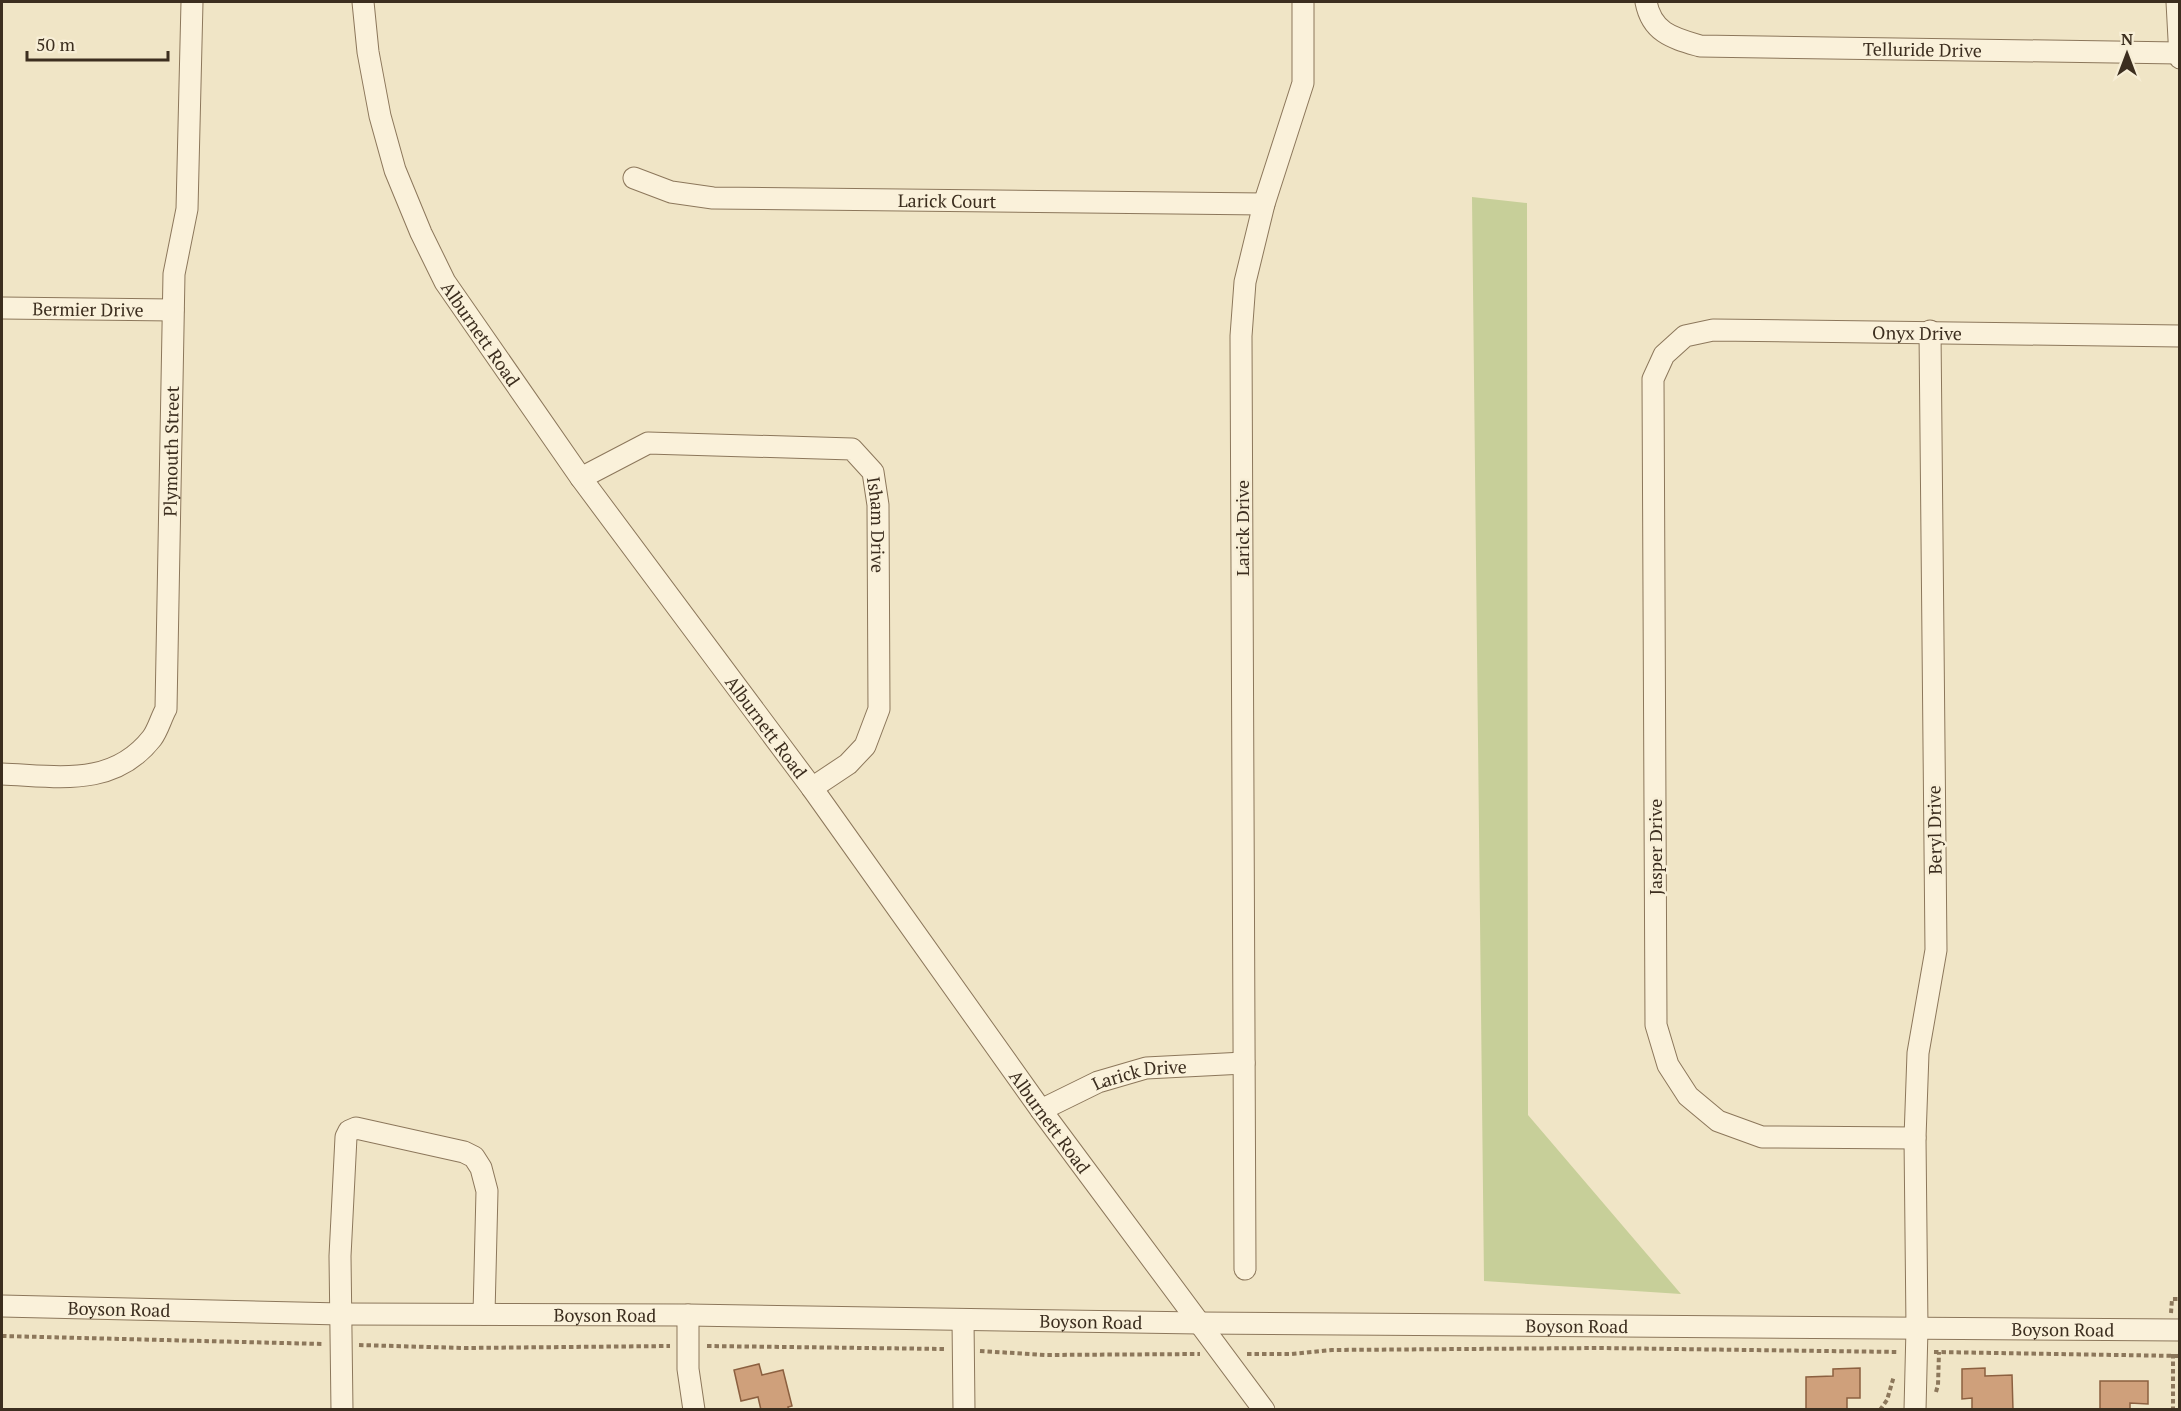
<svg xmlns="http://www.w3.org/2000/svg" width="2181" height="1411" font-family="'PT Serif',serif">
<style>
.green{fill:#c7cf99}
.building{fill:#cfa07b;stroke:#8c6040;stroke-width:1.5}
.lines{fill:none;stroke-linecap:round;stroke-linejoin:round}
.minor-casing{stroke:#8c775b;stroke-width:23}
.path{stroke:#8c775b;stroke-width:4;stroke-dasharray:4.5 3;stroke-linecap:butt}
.minor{stroke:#faf1da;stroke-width:21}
.labels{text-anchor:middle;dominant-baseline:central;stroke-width:5;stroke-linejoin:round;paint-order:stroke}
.street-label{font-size:18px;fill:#3c2e1f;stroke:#f7eed6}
</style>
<rect width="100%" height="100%" fill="#f0e5c6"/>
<polygon class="green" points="1472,197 1527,203 1528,1115 1681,1294 1484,1281"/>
<g class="building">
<polygon points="759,1364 762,1375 783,1370 792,1406 788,1407 789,1410 761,1410 758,1397 741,1401 734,1370"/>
<polygon points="1860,1368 1860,1398 1847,1398 1847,1410 1806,1410 1806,1377 1833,1376 1833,1369"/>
<polygon points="1985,1368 1985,1376 2012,1375 2013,1410 1972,1410 1972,1398 1962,1399 1962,1369"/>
<polygon points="2100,1381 2148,1381 2148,1404 2130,1403 2130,1410 2100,1410"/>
</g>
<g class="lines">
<defs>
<g id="minor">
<path id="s1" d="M363,2l5,50 12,64 15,54 26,63 24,49 136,196 231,310 229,322 223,300"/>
<path id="s2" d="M1646,2c6,31 27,36 54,44l479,7"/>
<polyline points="2177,2 2180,58"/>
<path id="s3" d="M634,178l37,14 42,6 551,6"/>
<path id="s4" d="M2,308l171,2"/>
<path id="s5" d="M581,478l67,-35 204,6 21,23 5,33 1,204 -14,37 -17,18 -36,24"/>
<path id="s6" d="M2,774c55,2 111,14 150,-36 6,-8 9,-20 14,-29l8,-435 13,-65 5,-207"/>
<path id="s7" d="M1041,1110l57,-28 48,-14 98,-5"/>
<path id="s8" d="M1915,1138l-153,-1 -44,-16 -30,-25 -20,-31 -12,-40 -3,-646 11,-24 21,-19 28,-6 467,6"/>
<polyline points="1245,1269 1241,336 1245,282 1264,204 1303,83 1303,2"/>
<path id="s9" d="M2,1306l339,8 347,1 511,8 981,7"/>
<polyline points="688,1315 688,1369 694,1410"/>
<polyline points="963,1320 964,1410"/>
<polyline points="342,1410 340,1256 346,1137 349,1131 356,1128 464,1152 474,1157 481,1168 487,1191 484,1314"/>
<polyline points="1915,1410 1917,1328 1915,1138 1918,1053 1936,950 1930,331"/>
</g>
</defs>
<use href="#minor" class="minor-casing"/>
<g class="path">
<polyline points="2171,1313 2172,1299 2180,1299"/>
<polyline points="2,1336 322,1344"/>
<polyline points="359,1345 464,1348 670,1346"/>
<polyline points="707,1346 946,1349"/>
<polyline points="980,1351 1046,1355 1200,1354"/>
<polyline points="1934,1352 2180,1356"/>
<polyline points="1247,1354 1292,1354 1332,1350 1600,1348 1899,1352"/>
<polyline points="2173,1354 2173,1410"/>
<polyline points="1936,1392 1938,1385 1939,1352"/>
<polyline points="1880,1410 1887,1400 1894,1376"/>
</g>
<use href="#minor" class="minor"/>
</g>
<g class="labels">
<g class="street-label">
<text stroke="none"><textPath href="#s2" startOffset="297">Telluride Drive</textPath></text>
<text stroke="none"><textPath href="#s3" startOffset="316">Larick Court</textPath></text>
<text stroke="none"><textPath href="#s4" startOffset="86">Bermier Drive</textPath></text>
<text stroke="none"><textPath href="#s8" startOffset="1251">Onyx Drive</textPath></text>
<text stroke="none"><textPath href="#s1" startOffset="357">Alburnett Road</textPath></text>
<text stroke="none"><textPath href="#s6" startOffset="452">Plymouth Street</textPath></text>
<text stroke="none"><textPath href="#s5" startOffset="364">Isham Drive</textPath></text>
<text transform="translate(1242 528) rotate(-90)">Larick Drive</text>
<text stroke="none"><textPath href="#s1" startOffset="843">Alburnett Road</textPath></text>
<text transform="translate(1934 830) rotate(-91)">Beryl Drive</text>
<text transform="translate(1655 847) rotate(-90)">Jasper Drive</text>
<text stroke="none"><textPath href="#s7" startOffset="106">Larick Drive</textPath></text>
<text stroke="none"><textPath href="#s1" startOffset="1329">Alburnett Road</textPath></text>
<text stroke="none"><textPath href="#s9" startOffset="117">Boyson Road</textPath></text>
<text stroke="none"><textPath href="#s9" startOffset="603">Boyson Road</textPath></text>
<text stroke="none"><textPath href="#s9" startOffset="1089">Boyson Road</textPath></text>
<text stroke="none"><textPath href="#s9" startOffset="1575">Boyson Road</textPath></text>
<text stroke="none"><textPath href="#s9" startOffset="2061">Boyson Road</textPath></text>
</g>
</g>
<rect width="2181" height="1411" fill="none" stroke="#3c2e1f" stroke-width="6"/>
<g transform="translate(2127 54)" stroke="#f7eed6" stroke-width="4.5" paint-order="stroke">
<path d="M0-4.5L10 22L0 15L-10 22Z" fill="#3c2e1f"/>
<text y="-9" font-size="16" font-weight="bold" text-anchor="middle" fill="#3c2e1f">N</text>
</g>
<path d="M27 51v9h141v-9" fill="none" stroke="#3c2e1f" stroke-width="3"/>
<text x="36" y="51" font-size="18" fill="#3c2e1f" stroke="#f7eed6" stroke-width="4.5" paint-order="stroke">50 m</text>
</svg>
